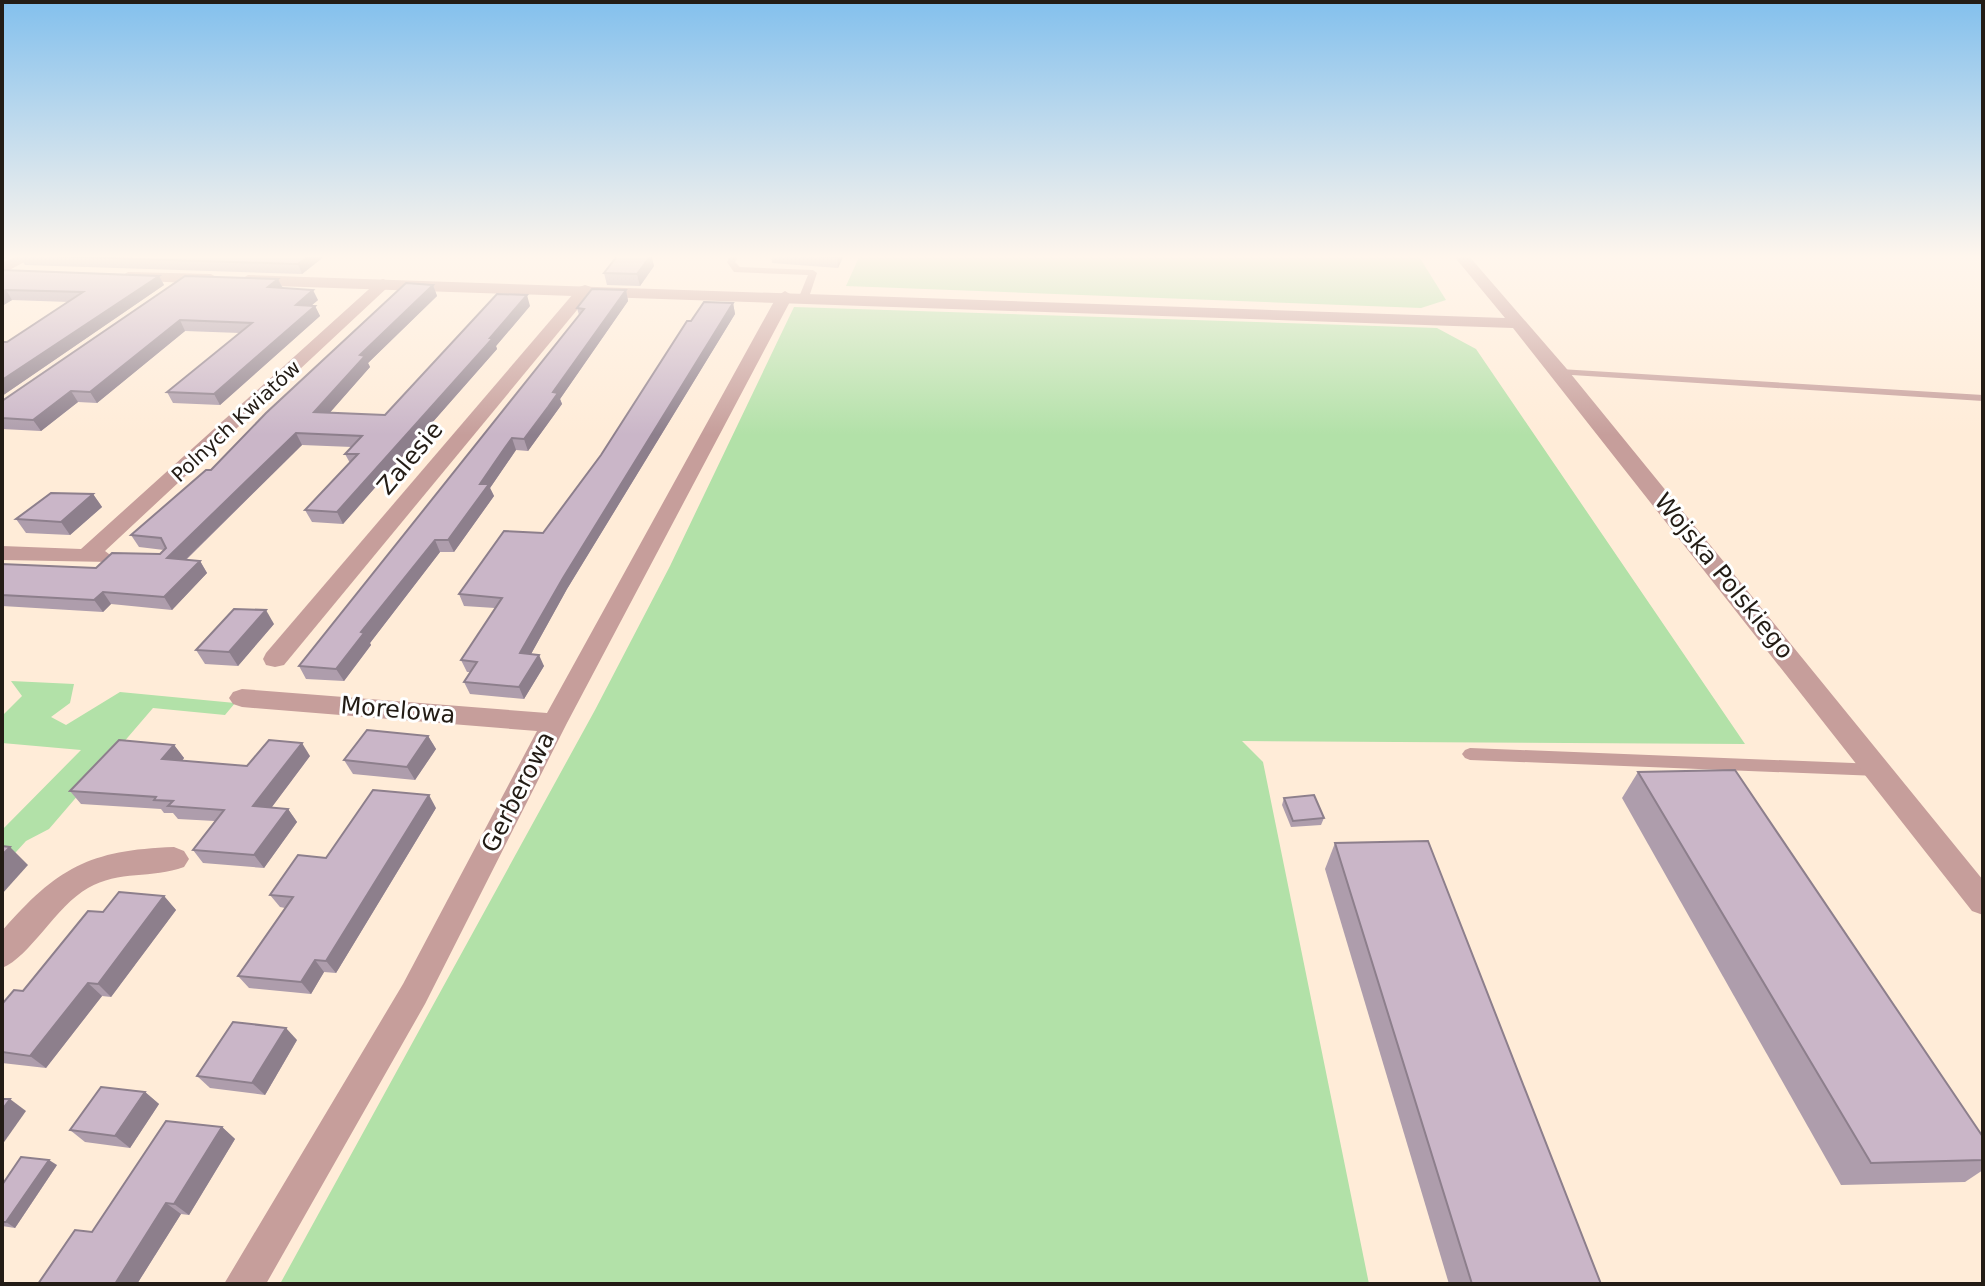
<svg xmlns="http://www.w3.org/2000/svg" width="1985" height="1286" font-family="'DejaVu Sans',sans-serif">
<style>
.green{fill:#b2e1a8}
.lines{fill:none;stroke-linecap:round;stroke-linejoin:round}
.service{fill:#c69e9b;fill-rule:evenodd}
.minor{fill:#c69e9b;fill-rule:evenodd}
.tertiary{fill:#c69e9b;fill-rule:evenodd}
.wall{fill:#ae9dac}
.shaded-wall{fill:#8d7f8c}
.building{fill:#cab6c8;stroke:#8d7f8c;stroke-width:2}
.labels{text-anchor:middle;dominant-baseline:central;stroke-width:6;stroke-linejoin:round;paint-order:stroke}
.far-street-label{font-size:20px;fill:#231c15;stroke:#fff}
.street-label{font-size:24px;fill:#231c15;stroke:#fff}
</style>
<rect width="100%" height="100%" fill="#ffecd8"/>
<g class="green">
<polygon points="860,255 1418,255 1446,300 1421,308 846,286"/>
<polygon points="794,307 1437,328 1476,349 1745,744 1242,741 1263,762 1369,1284 280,1284 595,710 670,566"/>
<polygon points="11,681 74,684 70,703 51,717 66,725 120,692 235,703 225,715 153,708 49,829 26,841 6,863 2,863 2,830 81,750 2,743 2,716 22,696"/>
</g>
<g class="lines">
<g class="service">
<polygon points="731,255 739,255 735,262 740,267 813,270 817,273 809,297 804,300 799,297 808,275 734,272 727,262"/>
<polygon points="1560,369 1983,395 1983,401 1556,374 1556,370"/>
<polygon points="1470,748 1878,764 1884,766 1886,770 1884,774 1878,776 1470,760 1465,758 1462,754 1465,750"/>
</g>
<g class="minor">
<polygon points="19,255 37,255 2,274 2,263"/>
<polygon points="383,279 388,281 388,287 105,551 113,557 110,562 2,560 2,546 81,549 378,281"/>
<polygon points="585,285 591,287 591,293 284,665 275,667 266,665 263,659 266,653 579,287"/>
<polygon points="785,291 793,296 567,723 425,1004 266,1284 224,1284 403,984 537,731 242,707 233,704 229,698 233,692 242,689 547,713 777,296"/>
<path d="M174,847l10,4 5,8 -5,8c-32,12 -65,3 -96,21 -32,18 -58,69 -86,80v-37c55,-63 87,-81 172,-84z"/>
</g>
<g class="tertiary">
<polygon points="1453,255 1468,255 1566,368 1983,880 1983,915 1972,911 1513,328 248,285 240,280 248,275 1505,318"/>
<polygon points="128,272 211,274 219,279 211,284 123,280 120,277"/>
</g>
</g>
<g class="wall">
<polygon points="19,255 326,255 302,274 25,265"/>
<polygon points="651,255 654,266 640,286 607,285 604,273"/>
<polygon points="771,255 844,255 838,268 772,263"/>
<polygon points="2,270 159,276 164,285 2,396 2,342 7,342 69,302 12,300 2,306"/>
<polygon points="185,276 278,279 283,288 318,300 311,306 315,306 320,316 220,405 173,403 167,392 240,333 185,331 97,403 78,402 41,431 2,429 2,401"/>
<polygon points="433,285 437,296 368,363 370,367 329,413 385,415 530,306 496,346 497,349 343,524 312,522 305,510 350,463 345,454 352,447 302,445 186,560 200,561 207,573 172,610 111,604 103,612 2,606 2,564 96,568 160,554 164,550 139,547 131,535"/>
<polygon points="626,290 628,301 560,399 562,404 528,451 516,450 490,488 494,496 454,552 440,552 370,643 371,645 344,681 306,679 299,666 579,315 577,308"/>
<polygon points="733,303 735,314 567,589 531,654 544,666 524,699 470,694 464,682 470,672 467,672 461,660 495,608 464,606 459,594 543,533 601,455 691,321"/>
<polygon points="93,494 102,507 70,535 26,533 16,519"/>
<polygon points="274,624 238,666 205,664 196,650"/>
<polygon points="428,736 436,749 415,780 353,774 344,760"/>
<polygon points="174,745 184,758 182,761 247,766 310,756 271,808 288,809 297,822 264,868 203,863 193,850 215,821 178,819 173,813 164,813 161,809 81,804 70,791"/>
<polygon points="1638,772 1983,1137 1983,1170 1965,1182 1841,1185 1622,798"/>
<polygon points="1284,798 1324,818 1321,825 1291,827 1282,805"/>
<polygon points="436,808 336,973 324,972 311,994 249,988 238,976 285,908 280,907 270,895 326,858"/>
<polygon points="1335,843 1601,1284 1449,1284 1325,869"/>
<polygon points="164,896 176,910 111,997 102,996 46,1068 2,1063 2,1004 23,991 103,912"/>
<polygon points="297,1040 265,1095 210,1088 197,1076"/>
<polygon points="145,1092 159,1104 130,1148 85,1142 70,1130"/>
<polygon points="222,1127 235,1139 189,1215 181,1214 137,1284 38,1284 92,1232"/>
<polygon points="57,1165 15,1228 2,1226 2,1185"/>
</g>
<g class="shaded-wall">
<polygon points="2,255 13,255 2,260"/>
<polygon points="310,255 326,255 302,274 298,264"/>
<polygon points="651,255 654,266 640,286 637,274"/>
<polygon points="839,255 844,255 838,268 837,257"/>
<polygon points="159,276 164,285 2,396 2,380"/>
<polygon points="278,279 283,289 268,287"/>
<polygon points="433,285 437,296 368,363 370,367 320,424 314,412 360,355"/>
<polygon points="6,290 12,300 2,306 2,292"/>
<polygon points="313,290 318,300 300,315 296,305"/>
<polygon points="626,290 628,301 560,399 562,404 528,451 524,439 553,392"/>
<polygon points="527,295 530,306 496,346 497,349 343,524 337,512"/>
<polygon points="733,303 735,314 567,589 525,665 520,653 563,578"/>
<polygon points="315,306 320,316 220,405 214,394"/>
<polygon points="180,320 185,331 97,403 90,392"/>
<polygon points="71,391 78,402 41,431 33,420"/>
<polygon points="296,433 302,445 175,570 167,558"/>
<polygon points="512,438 516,450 490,488 494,496 454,552 448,540 480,484"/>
<polygon points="93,494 102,507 70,535 61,522"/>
<polygon points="435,540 440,552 370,643 371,645 344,681 336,669 361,632"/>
<polygon points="200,561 207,573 172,610 164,597"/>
<polygon points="103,592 111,604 103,612 94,600"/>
<polygon points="266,610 274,624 238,666 229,652"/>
<polygon points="539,655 544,666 524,699 519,687"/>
<polygon points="428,736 436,749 415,780 407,767"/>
<polygon points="302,743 310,756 263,819 253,806"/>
<polygon points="174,745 184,758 172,772 162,759"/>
<polygon points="429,795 436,808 336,973 326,961"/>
<polygon points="288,809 297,822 264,868 254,855"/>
<polygon points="10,847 28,865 2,894 2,855"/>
<polygon points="164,896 176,910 111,997 98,984"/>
<polygon points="315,960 324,972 311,994 301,982"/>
<polygon points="88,983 102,996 46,1068 30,1056"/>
<polygon points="286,1028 297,1040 265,1095 252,1083"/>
<polygon points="145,1092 159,1104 130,1148 115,1136"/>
<polygon points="10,1099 26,1111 2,1145 2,1110"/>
<polygon points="222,1127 235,1139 189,1215 174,1204"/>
<polygon points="49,1160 57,1165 15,1228 6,1222"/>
<polygon points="166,1203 181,1214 137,1284 115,1284"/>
</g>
<g class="building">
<polygon points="19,255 310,255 298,264"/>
<polygon points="618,255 651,255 637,274 604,273"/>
<polygon points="799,255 839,255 837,257"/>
<polygon points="2,270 159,276 2,380 2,342 7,342 83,292 6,290 2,292"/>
<polygon points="185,276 278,279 268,287 313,290 296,305 315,306 214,394 167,392 252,323 180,320 90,392 71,391 33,420 2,418 2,401"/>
<polygon points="406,283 433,285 360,355 365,356 314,412 385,415 497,294 527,295 490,338 493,338 337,512 305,510 358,454 345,454 362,436 296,433 167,558 200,561 164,597 103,592 94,600 2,595 2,564 96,568 112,553 160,554 166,548 161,538 131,535 206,470 211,470 266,413"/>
<polygon points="592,289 626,290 553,392 558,393 548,407 524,439 512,438 504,449 480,484 489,484 448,540 435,540 361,632 364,633 336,669 299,666 584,309 577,308"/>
<polygon points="704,302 733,303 563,578 520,653 539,655 519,687 464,682 477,662 461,660 502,598 459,594 504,531 543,533 601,455 687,321 691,321"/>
<polygon points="51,493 93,494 61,522 16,519"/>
<polygon points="234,609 266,610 229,652 196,650"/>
<polygon points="367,730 428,736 407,767 344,760"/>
<polygon points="119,740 174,745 162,759 247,766 269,740 302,743 253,806 288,809 254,855 193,850 224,810 168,806 173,801 154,800 156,797 70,791"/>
<polygon points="1735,770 1983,1137 1983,1160 1871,1163 1638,772"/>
<polygon points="373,790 429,795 326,961 315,960 301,982 238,976 293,897 270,895 298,855 326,858"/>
<polygon points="1314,795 1324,818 1293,821 1284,798"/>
<polygon points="1428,841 1601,1284 1472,1284 1335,843"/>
<polygon points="2,846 10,847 2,855"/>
<polygon points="119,892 164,896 98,984 88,983 30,1056 2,1052 2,1004 14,990 23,991 88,911 103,912"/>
<polygon points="233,1022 286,1028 252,1083 197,1076"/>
<polygon points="101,1087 145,1092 115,1136 70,1130"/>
<polygon points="2,1099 10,1099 2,1110"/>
<polygon points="166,1121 222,1127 174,1204 166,1203 115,1284 38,1284 75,1230 92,1232"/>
<polygon points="21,1157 49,1160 6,1222 2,1222 2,1185"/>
</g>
<linearGradient id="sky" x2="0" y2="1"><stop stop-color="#83c0ed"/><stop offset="0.59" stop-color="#fff6ed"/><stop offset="1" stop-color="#fff6ed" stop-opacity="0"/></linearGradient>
<rect width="1985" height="435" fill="url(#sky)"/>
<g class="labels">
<g class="far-street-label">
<text transform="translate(236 421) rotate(-43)">Polnych Kwiatów</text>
</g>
<g class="street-label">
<text transform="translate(410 458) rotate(-50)">Zalesie</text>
<text transform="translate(1724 576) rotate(51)">Wojska Polskiego</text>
<text transform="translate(398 710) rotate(5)">Morelowa</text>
<text transform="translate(518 792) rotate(-63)">Gerberowa</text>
</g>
</g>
<rect width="1985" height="1286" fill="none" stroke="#231c15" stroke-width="8"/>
</svg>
